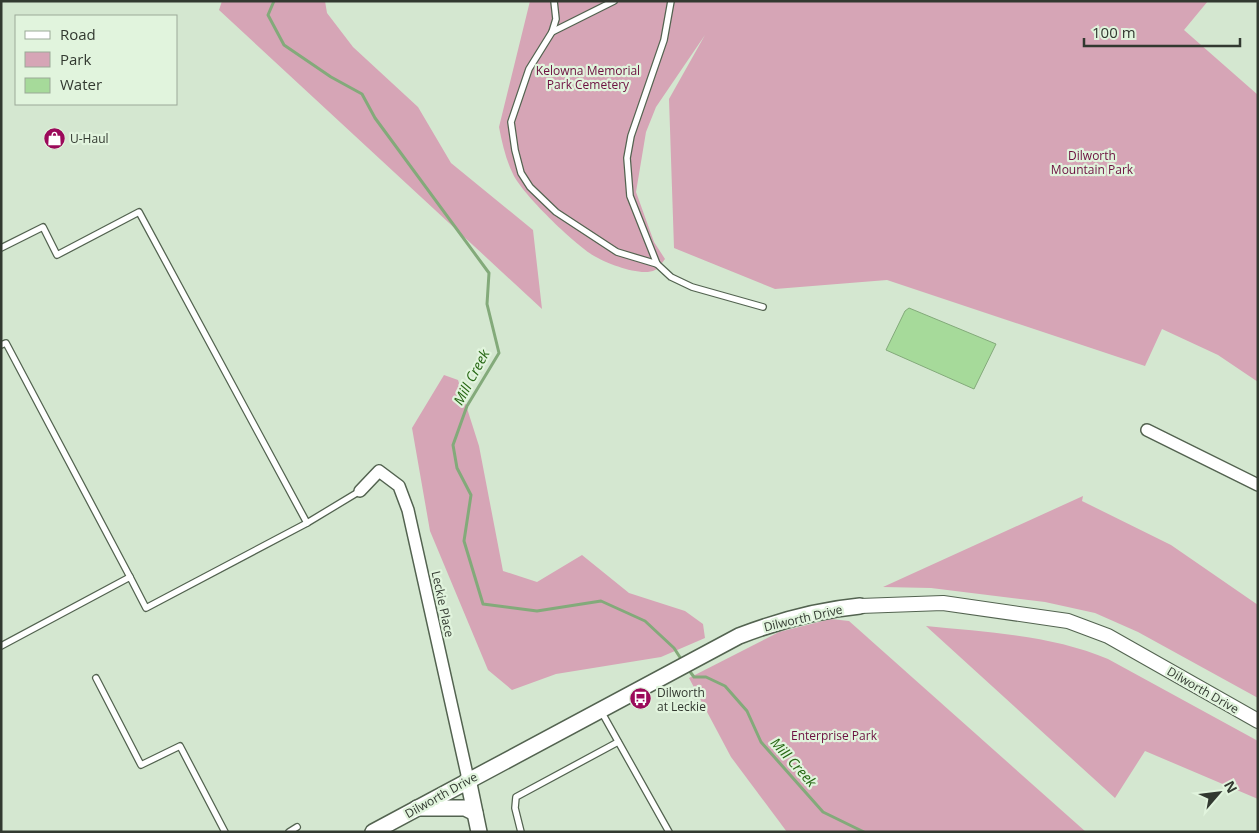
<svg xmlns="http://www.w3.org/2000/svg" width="1259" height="833" font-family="'Open Sans',sans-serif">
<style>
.green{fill:#d6a5b6}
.water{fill:#a6da9a;stroke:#83aa7a}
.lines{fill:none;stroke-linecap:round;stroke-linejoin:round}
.stream{stroke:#83aa7a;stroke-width:3}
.service-casing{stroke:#536350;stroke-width:8}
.minor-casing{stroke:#536350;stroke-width:14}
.tertiary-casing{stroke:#536350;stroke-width:16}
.secondary-casing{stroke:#536350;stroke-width:18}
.service{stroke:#fff;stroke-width:5.5}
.minor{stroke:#fff;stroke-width:11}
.tertiary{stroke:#fff;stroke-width:14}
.secondary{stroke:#fff;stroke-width:15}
.labels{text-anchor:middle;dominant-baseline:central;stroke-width:4.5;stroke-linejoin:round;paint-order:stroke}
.park-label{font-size:12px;fill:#6c0f3f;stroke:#e1f4dd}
.poi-label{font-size:12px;fill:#323930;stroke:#e1f4dd;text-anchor:start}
.street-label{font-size:12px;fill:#323930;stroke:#e1f4dd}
.water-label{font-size:14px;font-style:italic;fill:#256612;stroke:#e1f4dd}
</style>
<rect width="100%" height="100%" fill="#d4e7d0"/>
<g class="green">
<polygon points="222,1 325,1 327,13 353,47 418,107 451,163 533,230 542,309 219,10"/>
<path d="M530,1h678l-24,29 74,65v287l-40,-27 -56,-26 -17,37 -258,-86 -112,9 -101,-41 -5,-149 36,-64 -49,72 -10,25 -10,60 18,50 11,17c-3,4 -7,10 -10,11 -13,7 -47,-6 -59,-13 -19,-10 -74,-63 -83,-83 -7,-14 -11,-31 -14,-47z"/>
<polygon points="444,375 458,380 479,446 503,571 537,582 582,555 629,593 685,611 703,624 705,638 661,657 556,674 512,690 488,670 430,531 412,428"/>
<polygon points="1083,496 1082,501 1171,545 1258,605 1258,698 1138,632 1095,613 1045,602 931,588 883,587"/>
<polygon points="831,619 849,621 1086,832 787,832 731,757 689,678 779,632"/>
<path d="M926,626c60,6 126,9 182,33l150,82v58l-113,-48 -30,47z"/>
</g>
<polygon class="water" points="909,308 996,344 974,389 886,350 905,311"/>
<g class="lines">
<g class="stream">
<polyline points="274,1 268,15 284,45 331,77 362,94 375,118 489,273 487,304 499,353 467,406 453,445 457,468 471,495 464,541 483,604 537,611 601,601 645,621 674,648 683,662"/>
<polyline points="688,669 694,677 706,677 725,686 747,711 761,742 823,812 864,832"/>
</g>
<defs>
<g id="service">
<polyline points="614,1 552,32 529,69 511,122 515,150 521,173 530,187 556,212 617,252 657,264"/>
<polyline points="671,1 664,40 631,136 627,158 630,196 657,264 671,277 692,287 763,307"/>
<polyline points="552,32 556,19 554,1"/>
<polyline points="1,248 43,227 57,255 139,212 307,523"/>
<polyline points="1,345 6,343 130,577"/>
<polyline points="1,646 130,577 146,608 307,523 360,491"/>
<polyline points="96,678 141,765 180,746 225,832"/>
<polyline points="601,711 669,832"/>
<polyline points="289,832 297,827"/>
<polyline points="521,832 515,808 516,797 618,742"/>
</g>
<g id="minor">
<polyline points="1147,430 1258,485"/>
<polyline points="360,491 379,471 399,486 408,510 468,779"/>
</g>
<polyline id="tertiary" points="860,606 943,603 1068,621 1108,636 1258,721"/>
<g id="secondary">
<polyline points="468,779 479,832"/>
<polyline points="417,808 465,808 475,813"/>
<path d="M373,832l366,-196c39,-15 79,-26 121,-30"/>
</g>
</defs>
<use href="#service" class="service-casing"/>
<use href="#minor" class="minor-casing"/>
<use href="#tertiary" class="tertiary-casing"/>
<use href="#secondary" class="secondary-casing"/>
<use href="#service" class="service"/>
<use href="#minor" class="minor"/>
<use href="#tertiary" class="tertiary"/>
<use href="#secondary" class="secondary"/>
</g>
<defs>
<symbol id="shop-disc" viewBox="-11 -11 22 22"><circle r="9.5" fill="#9b0a5a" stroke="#e1f4dd"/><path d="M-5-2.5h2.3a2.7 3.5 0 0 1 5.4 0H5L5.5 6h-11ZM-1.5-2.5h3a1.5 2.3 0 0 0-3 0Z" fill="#fff"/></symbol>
<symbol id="bus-disc" viewBox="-11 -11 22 22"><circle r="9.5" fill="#9b0a5a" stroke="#e1f4dd"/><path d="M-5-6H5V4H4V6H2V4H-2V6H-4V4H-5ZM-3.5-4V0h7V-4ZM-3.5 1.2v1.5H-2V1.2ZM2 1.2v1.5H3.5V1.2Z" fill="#fff"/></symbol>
</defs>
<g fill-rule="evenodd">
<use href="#shop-disc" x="42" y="126" width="25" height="25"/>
<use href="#bus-disc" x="628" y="686" width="25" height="25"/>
</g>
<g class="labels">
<g class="park-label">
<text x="588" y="70">Kelowna Memorial<tspan x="588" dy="14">Park Cemetery</tspan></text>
<text x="1092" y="155">Dilworth<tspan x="1092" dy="14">Mountain Park</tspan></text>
<text x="834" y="735">Enterprise Park</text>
</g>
<g class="poi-label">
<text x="70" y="138">U-Haul</text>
<text x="657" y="692">Dilworth<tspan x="657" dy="14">at Leckie</tspan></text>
</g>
<g class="street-label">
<text transform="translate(443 604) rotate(78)">Leckie Place</text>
<text transform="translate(803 618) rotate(-13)">Dilworth Drive</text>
<text transform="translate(1203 690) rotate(30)">Dilworth Drive</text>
<text transform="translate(441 795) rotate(-29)">Dilworth Drive</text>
</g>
<g class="water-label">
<text transform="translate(471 377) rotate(-62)">Mill Creek</text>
<text transform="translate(794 762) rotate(48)">Mill Creek</text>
</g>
</g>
<rect width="1259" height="833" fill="none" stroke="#323930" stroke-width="5"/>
<rect x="15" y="15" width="162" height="90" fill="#e1f4dd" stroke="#9ba998"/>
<rect x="25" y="31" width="25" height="8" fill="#ffffff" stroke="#9ba998"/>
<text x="60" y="40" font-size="15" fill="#323930">Road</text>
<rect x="25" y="52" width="25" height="15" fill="#d6a5b6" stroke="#9ba998"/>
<text x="60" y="65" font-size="15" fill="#323930">Park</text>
<rect x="25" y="78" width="25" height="15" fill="#a6da9a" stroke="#9ba998"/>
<text x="60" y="90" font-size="15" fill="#323930">Water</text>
<g transform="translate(1219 793) rotate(62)" stroke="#e1f4dd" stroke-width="4" paint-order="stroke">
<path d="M0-4L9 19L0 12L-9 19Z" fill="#323930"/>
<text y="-8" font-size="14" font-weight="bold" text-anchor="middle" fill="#323930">N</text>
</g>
<path d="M1084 38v8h156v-8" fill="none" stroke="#323930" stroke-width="2.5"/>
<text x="1092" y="38" font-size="15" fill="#323930" stroke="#e1f4dd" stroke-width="4" paint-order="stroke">100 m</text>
</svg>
